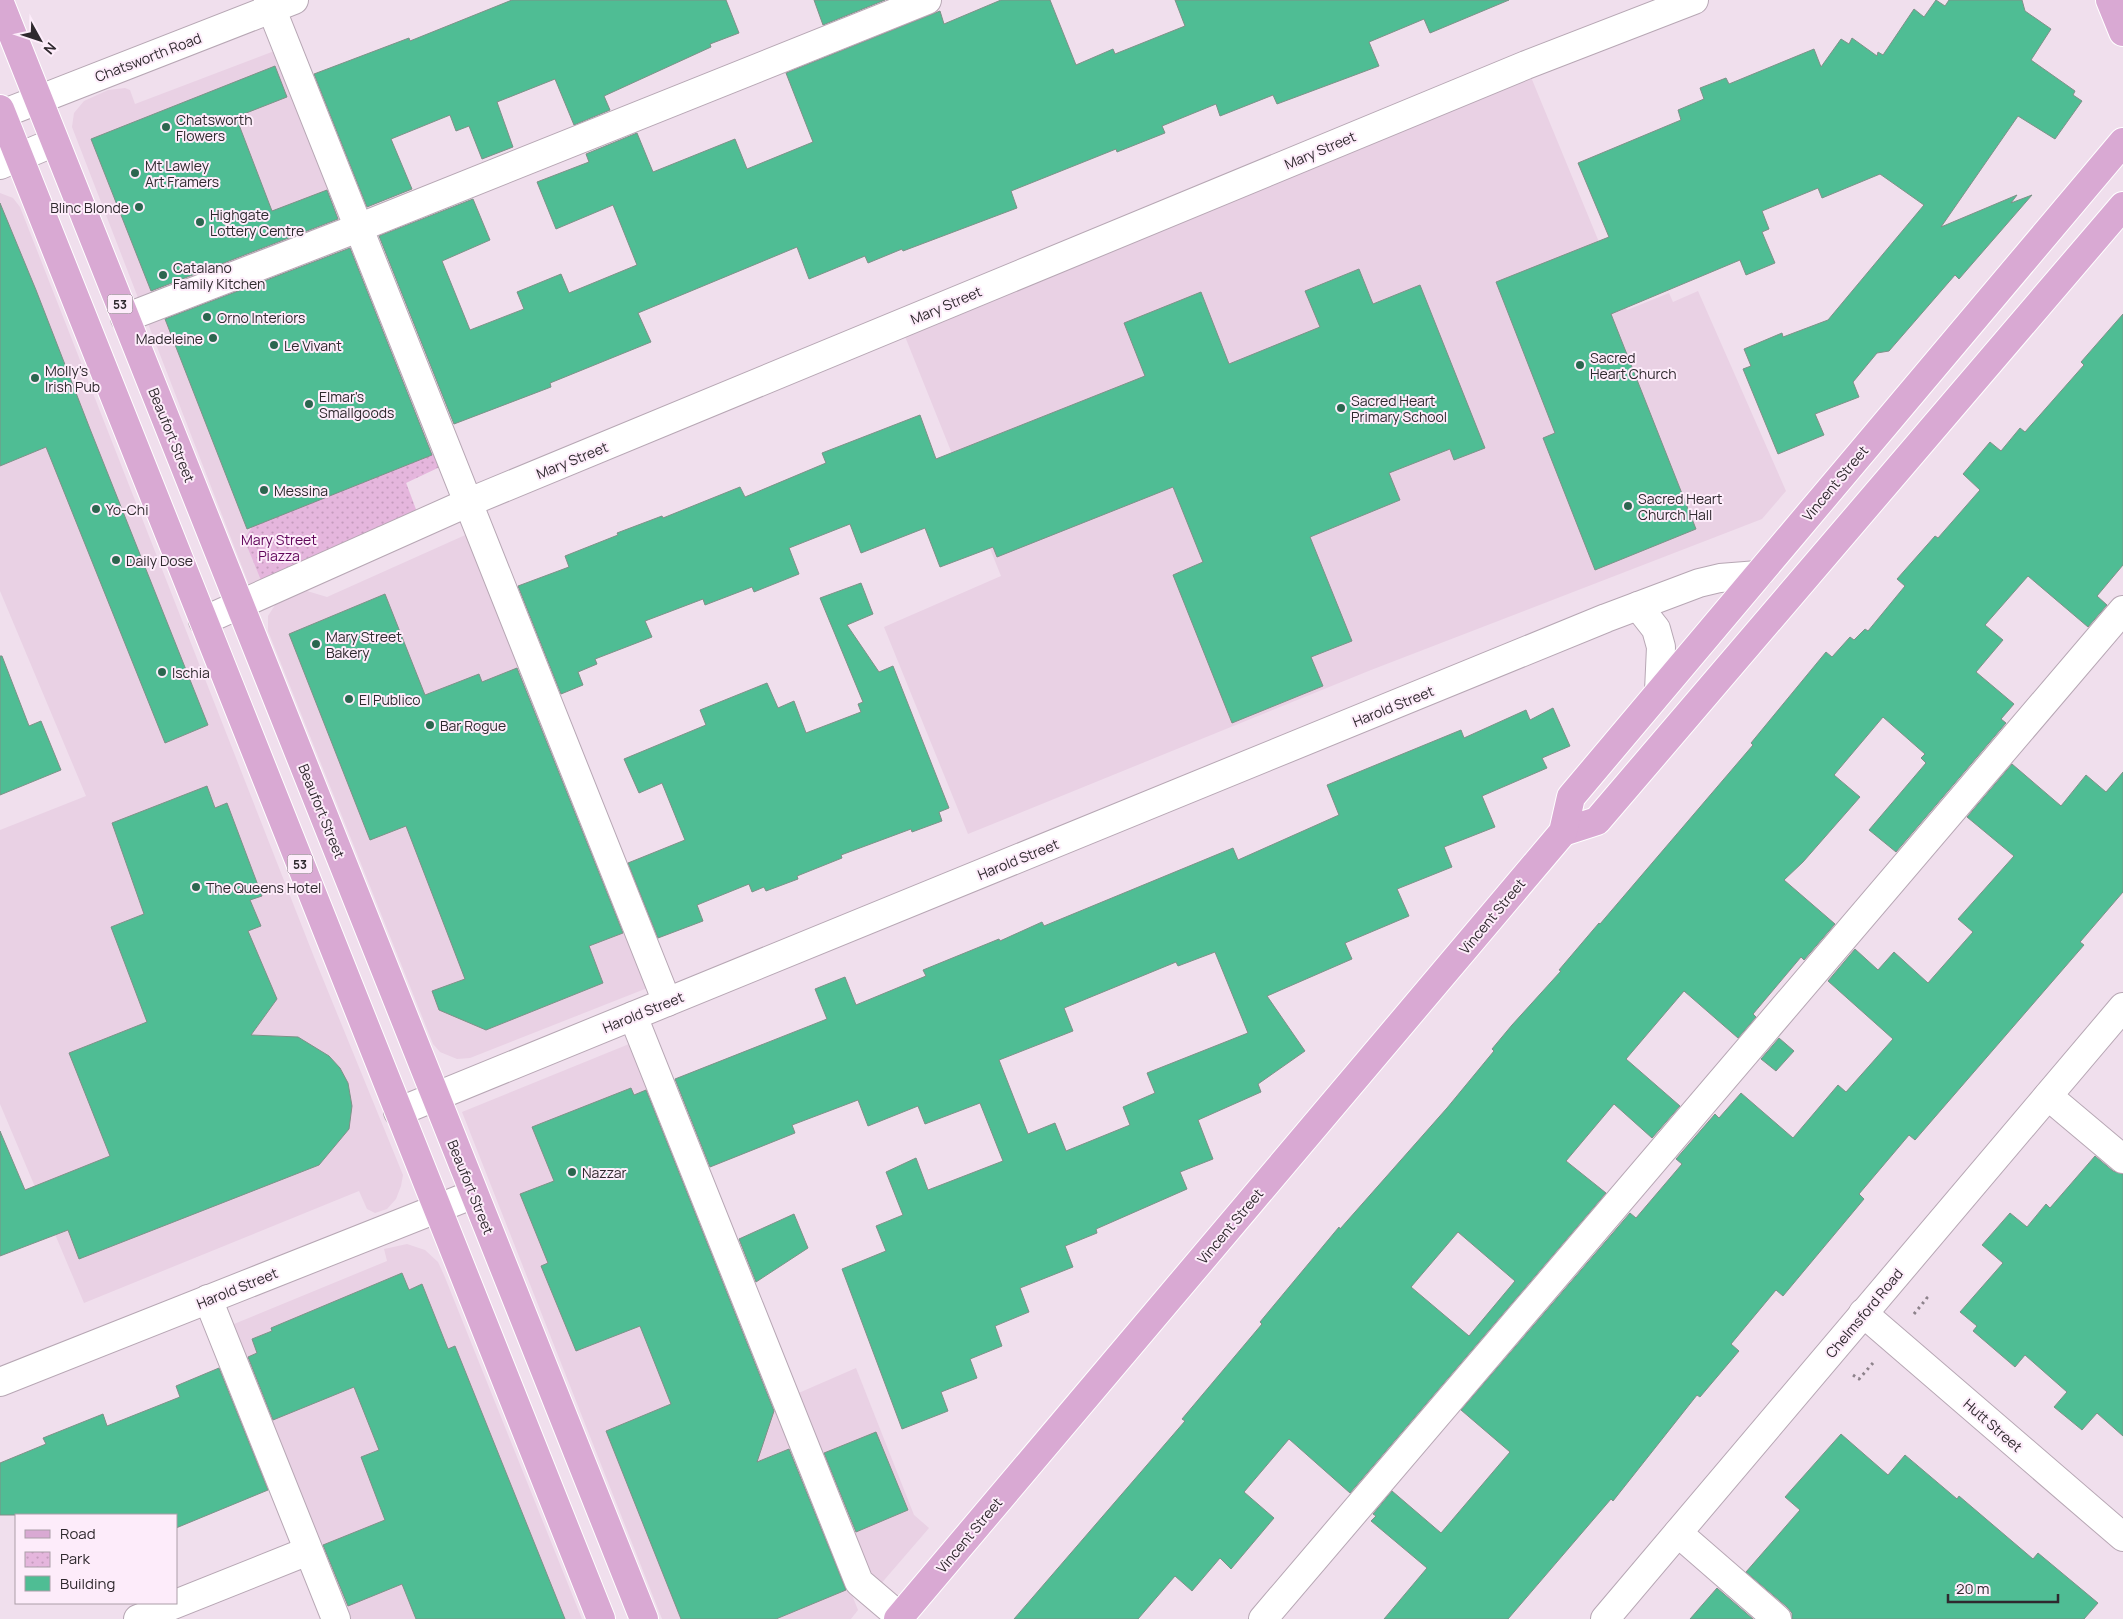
<svg xmlns="http://www.w3.org/2000/svg" width="2123" height="1619" font-family="Manrope,sans-serif">
<style>
.built{fill:#e9d1e4}
.park{fill:url(#park-dots)}
.building{fill:#4fbd94;stroke:#7e9188;fill-rule:evenodd}
.lines{fill:none;stroke-linecap:round;stroke-linejoin:round}
.minor-casing{stroke:#b7a7b4;stroke-width:30}
.major-casing{stroke:#fff;stroke-width:30}
.path{stroke:#8d828b;stroke-width:3;stroke-dasharray:2.5 4;stroke-linecap:butt}
.minor{stroke:#fff;stroke-width:28}
.major{stroke:#d9a9d3;stroke-width:28}
.poi-dot{fill:#2b664f;stroke:#fdecfa;stroke-width:2}
.labels{text-anchor:middle;dominant-baseline:central;stroke-width:4;stroke-linejoin:round;paint-order:stroke}
.shield{fill:#fdecfa;stroke:#6d646b;stroke-width:1}
.shield-label{font-size:12px;font-weight:bold;fill:#2f292e}
.street-label{font-size:14px;fill:#2f292e;stroke:#fdecfa}
.poi-label{font-size:14px;fill:#2f292e;stroke:#fdecfa;text-anchor:start}
.park-label{font-size:14px;fill:#5f0459;stroke:#fdecfa}
</style>
<defs>
<pattern id="park-dots" width="8" height="8" patternUnits="userSpaceOnUse" patternTransform="scale(1.25)"><rect width="8" height="8" fill="#e5b6dd"/><path d="M2 2h.1M6 6h.1" fill="none" stroke="#c59cbe" stroke-width="1.8" stroke-linecap="round"/></pattern>
</defs>
<rect width="100%" height="100%" fill="#f0dfed"/>
<g class="built">
<polygon points="277,50 444,465 406,482 418,515 251,590 72,127 74,113 84,101 108,90 125,88 130,90 135,104"/>
<polygon points="1526,65 1627,310 1669,293 1673,302 1698,291 1786,491 1762,519 1371,670 968,834 884,627 1001,576 900,324"/>
<polygon points="0,193 13,198 20,207 314,957 403,1175 401,1186 396,1199 387,1209 375,1213 367,1209 359,1191 84,1303 0,1104 0,830 86,796 0,591"/>
<polygon points="472,532 655,985 470,1058 457,1059 440,1052 433,1044 268,631 268,616 275,605 290,594 307,591 327,597"/>
<polygon points="634,1042 858,1610 851,1619 662,1619 462,1112"/>
<polygon points="407,1244 425,1250 438,1262 444,1275 582,1619 325,1619 212,1333 387,1261 384,1249"/>
<polygon points="856,1368 914,1515 929,1528 879,1586 864,1572 794,1395"/>
</g>
<polygon class="park" points="439,452 444,465 406,483 418,515 263,585 244,539 253,526"/>
<g class="building">
<polygon points="512,0 726,0 739,33 710,44 711,47 604,96 610,110 574,125 555,79 497,102 513,147 482,159 469,126 456,131 450,115 391,139 412,189 367,207 314,74 409,38 410,41"/>
<polygon points="814,0 885,0 823,25"/>
<polygon points="1001,0 1050,0 1076,65 1113,49 1115,54 1185,26 1175,0 1509,0 1430,33 1424,19 1369,42 1379,66 1277,104 1273,95 1220,116 1216,104 1162,126 1165,133 1117,152 1116,149 1011,191 1017,208 903,251 902,249 868,263 865,256 809,279 797,247 638,313 651,342 550,383 551,387 454,424 379,236 473,199 490,240 442,261 470,330 524,309 517,292 561,274 569,293 637,265 613,205 556,229 537,182 589,162 586,154 637,133 653,172 735,139 747,169 813,142 786,73 940,11 944,24"/>
<polygon points="1936,0 1945,6 1949,0 2022,0 2025,11 2051,29 2031,60 2075,91 2073,95 2082,101 2055,139 2018,116 1941,227 2017,195 2011,203 2032,195 1959,279 1955,275 1889,351 1877,353 1853,382 1859,397 1815,414 1824,435 1778,454 1743,369 1751,366 1744,349 1782,333 1783,337 1828,320 1924,205 1880,174 1822,198 1818,188 1762,211 1769,229 1762,232 1775,263 1746,275 1740,260 1611,314 1696,529 1595,570 1543,438 1555,433 1496,282 1609,237 1578,163 1681,120 1678,110 1704,99 1700,88 1726,78 1729,84 1814,49 1821,67 1841,39 1849,44 1852,38 1877,56 1878,52 1883,55 1914,9 1924,17"/>
<polygon points="275,66 287,97 236,117 272,211 327,190 338,219 151,291 91,139"/>
<polygon points="0,203 36,290 90,429 208,725 165,743 46,447 0,466"/>
<polygon points="350,248 432,455 247,529 165,319"/>
<polygon points="1359,269 1373,304 1420,285 1485,448 1454,460 1450,449 1389,473 1400,500 1310,537 1352,641 1311,657 1323,686 1232,723 1173,575 1203,562 1173,487 997,557 993,547 940,567 925,528 861,553 850,524 789,548 799,574 754,592 752,587 705,605 703,599 645,621 652,637 595,659 597,664 578,672 583,685 561,694 518,586 569,567 565,556 618,535 617,533 662,516 663,518 740,487 745,497 826,463 822,453 920,415 936,459 1145,376 1124,323 1201,292 1229,364 1320,327 1305,291"/>
<path d="M2123,314v251l-26,31 10,9 -19,22 -60,-51 -43,49 18,15 -27,32 38,32 -13,15 5,4 -110,129 -27,-22 57,-67 -5,-5 4,-4 -42,-37 -49,58 26,22 -57,65 -19,18 51,44 -31,36 -3,-3 -48,57 3,3 -18,21 -54,-47 -58,68 54,47 -28,32 -38,-34 -48,57 40,32 -256,300 -61,-54 -45,53 30,26 -43,51 -11,-11 -28,33 -17,-15 -37,43h-124l171,-198 -3,-2 80,-95 -2,-2 79,-95 1,2 107,-121 47,-57 -2,-2 20,-24 49,-54 -2,-1 40,-47 1,1 153,-179 -2,-2 75,-91 6,5 18,-20 4,3 11,-11 3,2 37,-45 -8,-7 38,-43 3,2 42,-48 -17,-16 27,-32 11,9 19,-23 5,4 59,-67 -3,-3zM1458,1232l57,49 -46,55 -58,-49z"/>
<polygon points="861,583 873,614 847,625 879,672 893,666 949,808 939,812 942,821 912,832 911,829 841,855 842,858 797,876 798,879 766,891 764,887 752,892 749,884 697,905 703,921 658,938 628,863 685,840 662,783 639,793 624,759 706,725 700,710 767,683 778,708 794,701 806,733 861,712 858,704 863,702 820,598"/>
<polygon points="385,594 425,695 479,674 482,682 517,668 623,933 589,946 603,983 486,1030 439,1010 432,991 465,979 406,826 370,840 289,634"/>
<polygon points="0,656 2,656 29,726 41,721 61,770 0,795"/>
<path d="M1553,708l17,38 -28,12 5,10 -65,28 13,31 -51,20 8,20 -55,22 12,27 -64,27 7,16 -85,37 38,55 -47,33 3,8 -63,28 15,39 -33,13 7,17 -91,40 1,4 -32,13 8,21 -53,21 9,24 -34,14 7,20 -32,13 7,19 -36,14 7,19 -46,18 -60,-160 44,-18 -10,-25 27,-11 -17,-43 30,-14 12,32 75,-29 -23,-58 -55,21 -7,-18 -50,20 -10,-26 -66,25 3,8 -85,34 -35,-88 152,-60 -12,-30 30,-12 11,28 70,-29 -3,-6 76,-31 1,2 42,-19 2,4 189,-78 5,12 101,-45 -12,-30 134,-55 3,8 62,-28 4,10zM1215,952l33,81 -101,40 8,20 -32,14 7,18 -64,26 -11,-28 -27,11 -29,-74 74,-29 -9,-23 112,-46 2,4z"/>
<polygon points="2012,764 2061,806 2086,775 2106,792 2123,772 2123,892 2080,942 2084,945 1915,1140 1909,1135 1859,1194 1864,1199 1783,1296 1776,1290 1731,1344 1739,1351 1700,1397 1697,1395 1613,1501 1611,1499 1508,1619 1384,1619 1427,1568 1371,1521 1376,1516 1373,1514 1392,1491 1441,1533 1510,1452 1461,1410 1630,1213 1636,1218 1682,1164 1676,1159 1715,1114 1719,1118 1741,1093 1793,1138 1838,1085 1846,1092 1893,1039 1828,981 1855,949 1878,970 1894,952 1928,983 1973,932 1958,919 2014,856 1967,817"/>
<polygon points="207,786 215,808 227,803 262,896 250,900 261,926 248,931 277,999 251,1035 298,1037 329,1056 340,1068 348,1083 352,1106 349,1129 319,1165 79,1259 68,1230 0,1256 0,1131 25,1190 110,1156 69,1053 147,1022 111,927 144,914 112,823"/>
<polygon points="1779,1038 1794,1051 1776,1071 1761,1059"/>
<polygon points="631,1088 634,1095 646,1090 774,1411 757,1462 789,1449 846,1590 776,1619 681,1619 606,1431 671,1404 640,1326 576,1351 541,1266 548,1263 520,1194 554,1181 532,1127"/>
<polygon points="2095,1156 2113,1171 2123,1174 2123,1436 2097,1413 2082,1430 2054,1407 2067,1392 2025,1355 2015,1367 1973,1331 1977,1326 1960,1312 2003,1263 1982,1245 2010,1213 2027,1227 2046,1204 2050,1208"/>
<polygon points="794,1214 808,1248 756,1282 739,1239"/>
<polygon points="402,1273 409,1290 422,1284 448,1349 455,1346 565,1619 416,1619 402,1584 348,1606 323,1545 385,1520 361,1457 379,1450 354,1387 273,1420 248,1357 257,1353 252,1339 272,1331 271,1328"/>
<polygon points="219,1368 268,1490 176,1528 176,1515 0,1515 0,1463 46,1444 43,1438 103,1414 107,1426 180,1397 176,1386"/>
<polygon points="876,1432 908,1510 856,1532 824,1453"/>
<polygon points="1841,1434 1888,1475 1905,1455 1957,1499 1959,1496 2033,1559 2038,1553 2098,1603 2084,1619 1792,1619 1792,1613 1787,1607 1746,1572 1800,1510 1785,1497"/>
<polygon points="1717,1588 1753,1619 1690,1619"/>
</g>
<g class="lines">
<defs>
<g id="minor">
<polyline points="268,0 667,1002"/>
<polyline points="2,114 294,0"/>
<polyline points="0,165 55,142"/>
<polyline points="125,318 358,228 927,0"/>
<polyline points="1638,606 1656,629 1661,647 1659,691"/>
<polyline points="203,621 467,503 1526,65 1694,0"/>
<polyline points="633,1016 859,1582 900,1617"/>
<polyline points="2048,1096 2123,1159"/>
<polyline points="398,1112 1606,618 1699,583 1720,578 1758,575"/>
<polyline points="208,1299 336,1619"/>
<polyline points="1863,1313 2123,1537"/>
<polyline points="0,1382 474,1194"/>
<polyline points="1678,1533 1777,1619"/>
<polyline points="138,1619 308,1551"/>
<polyline points="1263,1619 2123,610"/>
<polyline points="1605,1619 2123,1007"/>
</g>
<g id="major">
<polyline points="2110,0 2123,32"/>
<polyline points="0,3 644,1619"/>
<polyline points="0,109 601,1619"/>
<polyline points="1563,832 1597,821 2123,206"/>
<polyline points="898,1619 1563,832 1571,797 2123,142"/>
</g>
</defs>
<use href="#minor" class="minor-casing"/>
<use href="#major" class="major-casing"/>
<g class="path">
<polyline points="1914,1314 1927,1298 1923,1295"/>
<polyline points="1853,1375 1859,1379 1873,1363"/>
</g>
<use href="#minor" class="minor"/>
<use href="#major" class="major"/>
</g>
<g class="poi-dot">
<circle cx="166" cy="127" r="5"/>
<circle cx="135" cy="173" r="5"/>
<circle cx="139" cy="207" r="5"/>
<circle cx="200" cy="222" r="5"/>
<circle cx="163" cy="275" r="5"/>
<circle cx="207" cy="317" r="5"/>
<circle cx="213" cy="338" r="5"/>
<circle cx="274" cy="345" r="5"/>
<circle cx="1580" cy="365" r="5"/>
<circle cx="35" cy="378" r="5"/>
<circle cx="309" cy="404" r="5"/>
<circle cx="1341" cy="408" r="5"/>
<circle cx="264" cy="490" r="5"/>
<circle cx="1628" cy="506" r="5"/>
<circle cx="96" cy="509" r="5"/>
<circle cx="116" cy="560" r="5"/>
<circle cx="316" cy="644" r="5"/>
<circle cx="162" cy="672" r="5"/>
<circle cx="349" cy="699" r="5"/>
<circle cx="430" cy="725" r="5"/>
<circle cx="196" cy="887" r="5"/>
<circle cx="572" cy="1172" r="5"/>
</g>
<g class="labels">
<g class="shield">
<rect x="107.5" y="294.5" width="25" height="19" rx="4"/>
<rect x="287.5" y="854.5" width="25" height="19" rx="4"/>
</g>
<g class="shield-label">
<text x="120" y="304">53</text>
<text x="300" y="864">53</text>
</g>
<g class="street-label">
<text transform="translate(148 57) rotate(-21)">Chatsworth Road</text>
<text transform="translate(1320 150) rotate(-23)">Mary Street</text>
<text transform="translate(946 305) rotate(-23)">Mary Street</text>
<text transform="translate(172 435) rotate(68)">Beaufort Street</text>
<text transform="translate(572 460) rotate(-22)">Mary Street</text>
<text transform="translate(1835 483) rotate(-50)">Vincent Street</text>
<text transform="translate(1393 706) rotate(-22)">Harold Street</text>
<text transform="translate(322 811) rotate(68)">Beaufort Street</text>
<text transform="translate(1018 859) rotate(-22)">Harold Street</text>
<text transform="translate(1492 916) rotate(-50)">Vincent Street</text>
<text transform="translate(643 1012) rotate(-22)">Harold Street</text>
<text transform="translate(471 1187) rotate(68)">Beaufort Street</text>
<text transform="translate(1230 1226) rotate(-50)">Vincent Street</text>
<text transform="translate(237 1288) rotate(-22)">Harold Street</text>
<text transform="translate(1864 1313) rotate(-50)">Chelmsford Road</text>
<text transform="translate(1993 1425) rotate(41)">Hutt Street</text>
<text transform="translate(969 1535) rotate(-50)">Vincent Street</text>
</g>
<g class="poi-label">
<text x="176" y="119">Chatsworth<tspan x="176" dy="16">Flowers</tspan></text>
<text x="145" y="165">Mt Lawley<tspan x="145" dy="16">Art Framers</tspan></text>
<text x="129" y="207" text-anchor="end">Blinc Blonde</text>
<text x="210" y="214">Highgate<tspan x="210" dy="16">Lottery Centre</tspan></text>
<text x="173" y="267">Catalano<tspan x="173" dy="16">Family Kitchen</tspan></text>
<text x="217" y="317">Orno Interiors</text>
<text x="203" y="338" text-anchor="end">Madeleine</text>
<text x="284" y="345">Le Vivant</text>
<text x="1590" y="357">Sacred<tspan x="1590" dy="16">Heart Church</tspan></text>
<text x="45" y="370">Molly's<tspan x="45" dy="16">Irish Pub</tspan></text>
<text x="319" y="396">Elmar's<tspan x="319" dy="16">Smallgoods</tspan></text>
<text x="1351" y="400">Sacred Heart<tspan x="1351" dy="16">Primary School</tspan></text>
<text x="274" y="490">Messina</text>
<text x="1638" y="498">Sacred Heart<tspan x="1638" dy="16">Church Hall</tspan></text>
<text x="106" y="509">Yo-Chi</text>
<text x="126" y="560">Daily Dose</text>
<text x="326" y="636">Mary Street<tspan x="326" dy="16">Bakery</tspan></text>
<text x="172" y="672">Ischia</text>
<text x="359" y="699">El Publico</text>
<text x="440" y="725">Bar Rogue</text>
<text x="206" y="887">The Queens Hotel</text>
<text x="582" y="1172">Nazzar</text>
</g>
<g class="park-label">
<text x="279" y="539">Mary Street<tspan x="279" dy="16">Piazza</tspan></text>
</g>
</g>
<rect x="15" y="1514" width="162" height="90" fill="#fdecfa" stroke="#ab9ea8"/>
<rect x="25" y="1530" width="25" height="8" fill="#d9a9d3" stroke="#ab9ea8"/>
<text x="60" y="1539" font-size="15" fill="#2f292e">Road</text>
<rect x="25" y="1552" width="25" height="15" fill="url(#park-dots)" stroke="#ab9ea8"/>
<text x="60" y="1564" font-size="15" fill="#2f292e">Park</text>
<rect x="25" y="1576" width="25" height="15" fill="#4fbd94" stroke="#ab9ea8"/>
<text x="60" y="1589" font-size="15" fill="#2f292e">Building</text>
<g transform="translate(40 40) rotate(130)" stroke="#fdecfa" stroke-width="4" paint-order="stroke">
<path d="M0-4L9 19L0 12L-9 19Z" fill="#2f292e"/>
<text y="-8" font-size="14" font-weight="bold" text-anchor="middle" fill="#2f292e">N</text>
</g>
<path d="M1948 1594v8h110v-8" fill="none" stroke="#2f292e" stroke-width="2.5"/>
<text x="1956" y="1594" font-size="15" fill="#2f292e" stroke="#fdecfa" stroke-width="4" paint-order="stroke">20 m</text>
</svg>
